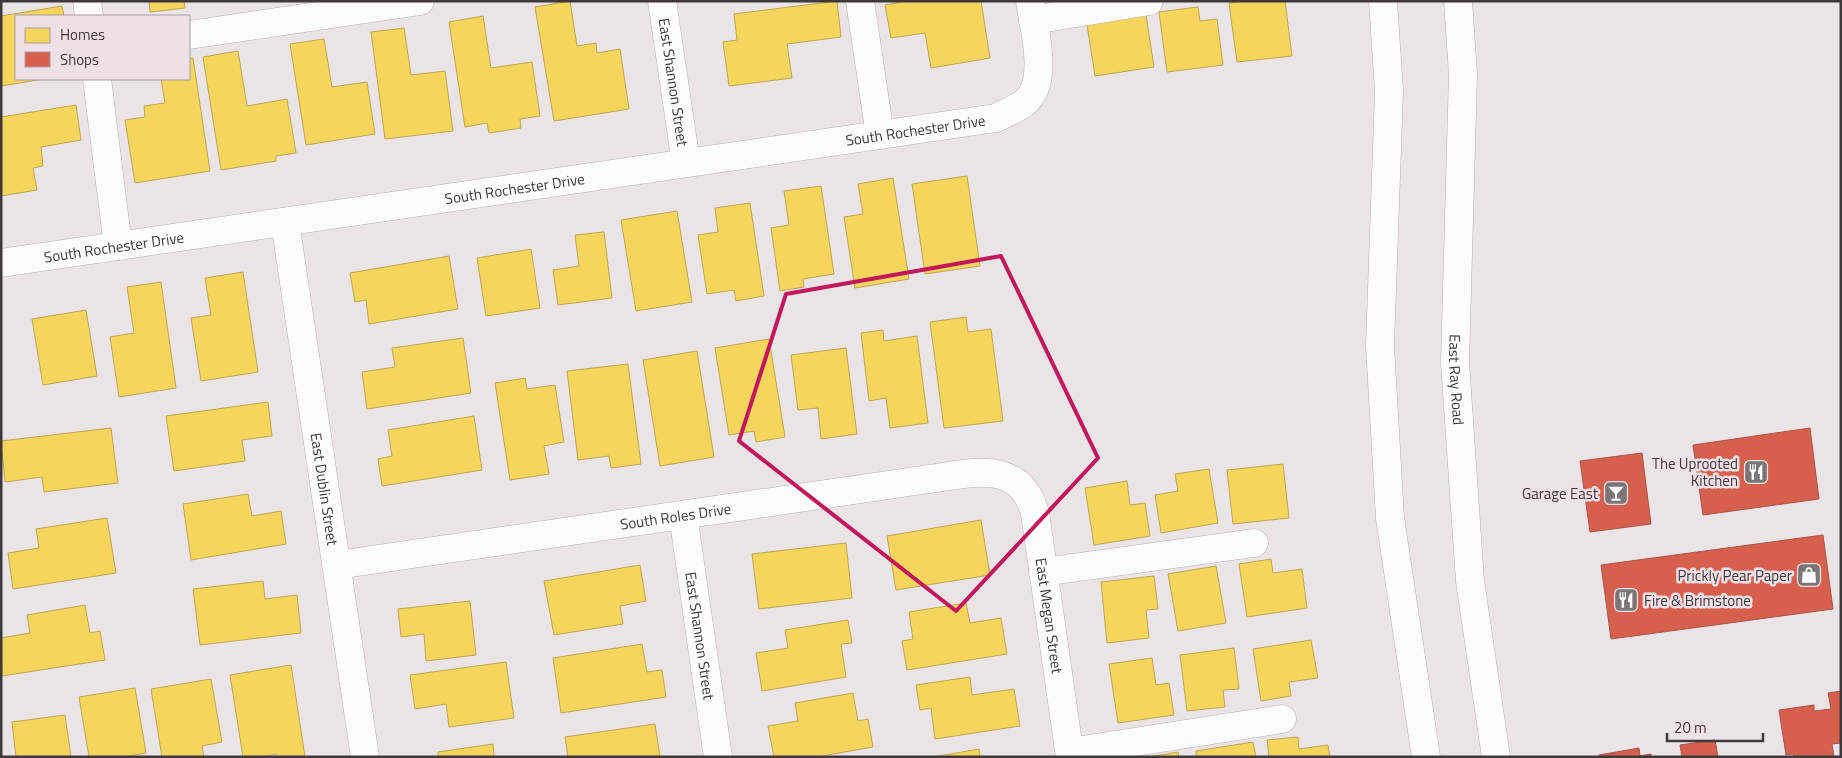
<svg xmlns="http://www.w3.org/2000/svg" width="1842" height="758" font-family="'Titillium Web',sans-serif">
<style>
.homes{fill:#f6d55c;stroke:#bfa652}
.shops{fill:#d6604d;stroke:#a95448}
.lines{fill:none;stroke-linecap:round;stroke-linejoin:round}
.minor-casing{stroke:#b6b1b3;stroke-width:29}
.major-casing{stroke:#b6b1b3;stroke-width:29}
.minor{stroke:#fcfbfb;stroke-width:28}
.major{stroke:#fcfbfb;stroke-width:28}
.marked{fill:none;stroke:#c2185b;stroke-width:4;stroke-linejoin:round}
.labels{text-anchor:middle;dominant-baseline:central;stroke-width:5;stroke-linejoin:round;paint-order:stroke}
.street-label{font-size:15px;fill:#3f393c;stroke:#eee0e7}
.poi-label{font-size:15px;fill:#3f393c;stroke:#eee0e7;text-anchor:end}
</style>
<rect width="100%" height="100%" fill="#eae4e7"/>
<g class="homes">
<polygon points="149,1 184,1 185,8 150,12"/>
<polygon points="570,1 577,46 596,43 597,53 620,49 629,109 554,121 535,7"/>
<polygon points="837,1 841,37 787,44 792,78 729,86 723,42 737,40 734,14"/>
<polygon points="907,1 981,1 990,58 931,68 925,33 891,38 885,5"/>
<polygon points="1245,1 1285,1 1292,56 1237,62 1229,3"/>
<polygon points="62,6 64,16 16,16 16,79 44,79 1,86 1,16"/>
<polygon points="1198,7 1200,21 1217,19 1223,65 1167,72 1159,12"/>
<polygon points="1146,15 1154,67 1095,76 1087,25"/>
<polygon points="483,16 491,68 532,62 540,116 520,119 521,128 489,133 487,123 465,127 449,22"/>
<polygon points="404,28 411,75 445,71 453,131 385,139 371,32"/>
<polygon points="324,39 332,87 367,82 375,134 306,145 290,44"/>
<polygon points="238,51 247,106 287,99 296,153 276,156 276,161 221,170 203,57"/>
<polygon points="193,58 210,171 135,183 125,120 145,117 144,106 165,103 161,79 189,79 189,59"/>
<polygon points="76,105 81,140 41,147 43,166 33,168 37,190 1,196 1,117"/>
<polygon points="967,176 980,266 925,274 912,184"/>
<polygon points="893,178 909,279 855,288 844,217 863,214 858,184"/>
<polygon points="821,186 834,274 803,279 804,287 780,291 771,228 789,225 784,191"/>
<polygon points="750,203 764,296 736,301 734,290 707,294 698,235 718,232 715,208"/>
<polygon points="677,211 692,302 636,311 621,220"/>
<polygon points="604,232 612,298 558,305 553,270 579,266 575,235"/>
<polygon points="531,249 540,308 486,316 477,258"/>
<polygon points="449,256 458,309 369,324 366,300 355,302 350,273"/>
<polygon points="243,272 258,372 201,381 191,318 211,315 205,278"/>
<polygon points="161,282 176,388 119,397 110,337 134,333 127,287"/>
<polygon points="86,310 97,376 43,385 32,319"/>
<polygon points="966,317 968,332 991,329 1003,421 944,428 930,322"/>
<polygon points="883,330 884,341 917,336 928,423 890,428 886,398 869,401 861,333"/>
<polygon points="463,338 471,393 367,409 362,372 395,367 392,348"/>
<polygon points="769,339 785,437 756,442 754,431 729,435 715,348"/>
<polygon points="846,348 857,434 821,439 818,408 798,410 791,355"/>
<polygon points="697,351 714,457 660,466 643,360"/>
<polygon points="628,364 641,464 611,468 609,456 578,460 567,371"/>
<polygon points="525,378 527,389 555,385 564,442 544,446 549,474 510,480 495,383"/>
<polygon points="268,402 272,436 242,440 245,461 174,471 166,416"/>
<polygon points="474,416 482,470 382,486 378,459 392,456 388,430"/>
<polygon points="111,428 118,483 44,492 42,477 5,482 1,441"/>
<polygon points="1283,464 1289,518 1233,524 1227,470"/>
<polygon points="1209,469 1218,523 1161,533 1155,495 1178,491 1175,474"/>
<polygon points="1127,481 1130,505 1145,503 1150,536 1094,545 1085,488"/>
<polygon points="248,494 252,516 281,511 286,544 191,560 183,504"/>
<polygon points="107,518 116,573 13,589 8,553 39,548 36,529"/>
<polygon points="981,520 990,575 896,590 887,536"/>
<polygon points="846,543 852,598 759,609 752,554"/>
<polygon points="1271,559 1273,573 1302,569 1307,608 1247,617 1239,564"/>
<polygon points="640,565 646,601 620,606 623,624 554,635 544,581"/>
<polygon points="1216,566 1226,623 1178,631 1168,574"/>
<polygon points="1154,576 1158,609 1146,610 1149,638 1107,643 1101,582"/>
<polygon points="263,581 265,599 297,595 301,633 200,645 193,589"/>
<polygon points="470,601 476,655 426,661 424,634 401,637 398,609"/>
<polygon points="966,603 970,623 1001,618 1007,654 907,670 902,641 913,639 909,612"/>
<polygon points="85,605 90,633 100,631 105,660 2,676 1,638 30,633 27,615"/>
<polygon points="848,620 852,643 841,644 846,677 762,691 756,653 788,648 785,630"/>
<polygon points="1311,640 1318,678 1289,682 1291,696 1261,701 1253,649"/>
<polygon points="642,644 647,672 662,670 666,697 561,713 553,658"/>
<polygon points="1234,648 1239,689 1223,690 1225,707 1187,711 1180,655"/>
<polygon points="1152,658 1156,685 1169,683 1174,715 1118,723 1109,664"/>
<polygon points="506,662 514,718 449,727 446,704 415,709 410,675"/>
<polygon points="291,665 305,757 276,757 276,754 261,757 243,757 230,675"/>
<polygon points="970,677 972,695 1014,689 1020,726 935,739 931,708 920,710 916,685"/>
<polygon points="211,679 222,742 202,746 204,757 162,757 151,689"/>
<polygon points="135,688 146,753 124,757 89,757 79,697"/>
<polygon points="853,693 858,721 868,719 873,747 816,757 774,757 768,726 798,721 795,703"/>
<polygon points="65,715 71,757 16,757 12,722"/>
<polygon points="655,724 660,757 568,757 565,737"/>
<polygon points="1298,737 1299,749 1328,745 1330,757 1269,757 1267,740"/>
<polygon points="1253,742 1256,757 1196,757 1196,751"/>
<polygon points="493,744 494,757 438,757 438,752"/>
<polygon points="979,749 980,757 933,757"/>
<polygon points="1178,752 1179,757 1148,757"/>
</g>
<g class="shops">
<polygon points="1810,428 1819,499 1703,515 1693,445"/>
<polygon points="1642,453 1651,524 1590,532 1580,461"/>
<polygon points="1823,535 1833,609 1611,639 1601,565"/>
<polygon points="1841,691 1841,743 1832,744 1834,757 1794,757 1793,754 1786,755 1779,710 1814,705 1814,711 1831,709 1828,693"/>
<polygon points="1715,740 1718,757 1682,757 1680,745"/>
<polygon points="1639,748 1640,756 1651,754 1651,757 1600,757 1599,755"/>
</g>
<g class="lines">
<defs>
<g id="minor">
<polyline points="87,1 89,16"/>
<path id="s1" d="M662,1l24,162"/>
<polyline points="860,1 880,135"/>
<polyline points="1033,20 1149,1"/>
<polyline points="189,35 420,1"/>
<polyline points="97,79 118,246"/>
<path id="s2" d="M285,222l80,535"/>
<path id="s3" d="M1,263l995,-145c9,-5 20,-9 28,-15 26,-20 10,-74 6,-102"/>
<path id="s4" d="M683,515l35,242"/>
<path id="s5" d="M337,565l606,-88c39,-6 78,-13 92,36l35,244"/>
<polyline points="1043,572 1254,543"/>
<polyline points="1070,752 1282,719"/>
</g>
<g id="major">
<polyline points="1383,1 1389,91 1380,346 1390,518 1426,757"/>
<path id="s6" d="M1458,1l5,73 -8,288 15,219 26,176"/>
</g>
</defs>
<use href="#minor" class="minor-casing"/>
<use href="#major" class="major-casing"/>
<use href="#minor" class="minor"/>
<use href="#major" class="major"/>
</g>
<path class="marked" d="M1001,256l97,202 -142,153 -217,-170 47,-147z"/>
<defs>
<symbol id="restaurant-square" viewBox="-11 -11 22 22"><rect x="-9" y="-9" width="18" height="18" rx="4" fill="#7b7578" stroke="#eee0e7"/><path d="M-5-6h1v4h1v-4h1v4h1v-4h1v5L-1.5 .5V6h-2V.5L-5-1ZM5-6V6H3V1.5H1.5Q1.5-4 5-6Z" fill="#fff"/></symbol>
<symbol id="bar-square" viewBox="-11 -11 22 22"><rect x="-9" y="-9" width="18" height="18" rx="4" fill="#7b7578" stroke="#eee0e7"/><path d="M-6-5H6L.8 .8V4.5H3.5V6h-7V4.5H-.8V.8Z" fill="#fff"/></symbol>
<symbol id="shop-square" viewBox="-11 -11 22 22"><rect x="-9" y="-9" width="18" height="18" rx="4" fill="#7b7578" stroke="#eee0e7"/><path d="M-5-2.5h2.3a2.7 3.5 0 0 1 5.4 0H5L5.5 6h-11ZM-1.5-2.5h3a1.5 2.3 0 0 0-3 0Z" fill="#fff"/></symbol>
</defs>
<g fill-rule="evenodd">
<use href="#restaurant-square" x="1742" y="458" width="28" height="28"/>
<use href="#bar-square" x="1602" y="479" width="28" height="28"/>
<use href="#shop-square" x="1795" y="561" width="28" height="28"/>
<use href="#restaurant-square" x="1612" y="586" width="28" height="28"/>
</g>
<g class="labels">
<g class="street-label">
<text stroke="none"><textPath href="#s1" startOffset="82">East Shannon Street</textPath></text>
<text stroke="none"><textPath href="#s3" startOffset="924">South Rochester Drive</textPath></text>
<text stroke="none"><textPath href="#s3" startOffset="519">South Rochester Drive</textPath></text>
<text stroke="none"><textPath href="#s3" startOffset="114">South Rochester Drive</textPath></text>
<text stroke="none"><textPath href="#s6" startOffset="379">East Ray Road</textPath></text>
<text stroke="none"><textPath href="#s2" startOffset="270">East Dublin Street</textPath></text>
<text stroke="none"><textPath href="#s5" startOffset="342">South Roles Drive</textPath></text>
<text stroke="none"><textPath href="#s5" startOffset="828">East Megan Street</textPath></text>
<text stroke="none"><textPath href="#s4" startOffset="122">East Shannon Street</textPath></text>
</g>
<g class="poi-label">
<text x="1738" y="463">The Uprooted<tspan x="1738" dy="17">Kitchen</tspan></text>
<text x="1598" y="493">Garage East</text>
<text x="1792" y="575">Prickly Pear Paper</text>
<text x="1644" y="600" text-anchor="start">Fire &amp; Brimstone</text>
</g>
</g>
<rect width="1842" height="758" fill="none" stroke="#3f393c" stroke-width="5"/>
<rect x="15" y="15" width="175" height="65" fill="#eee0e7" stroke="#a89da3"/>
<rect x="25" y="28" width="25" height="15" fill="#f6d55c" stroke="#a89da3"/>
<text x="60" y="40" font-size="15" fill="#3f393c">Homes</text>
<rect x="25" y="52" width="25" height="15" fill="#d6604d" stroke="#a89da3"/>
<text x="60" y="65" font-size="15" fill="#3f393c">Shops</text>
<path d="M1667 733v8h96v-8" fill="none" stroke="#3f393c" stroke-width="2.5"/>
<text x="1674" y="733" font-size="15" fill="#3f393c" stroke="#eee0e7" stroke-width="4" paint-order="stroke">20 m</text>
</svg>
